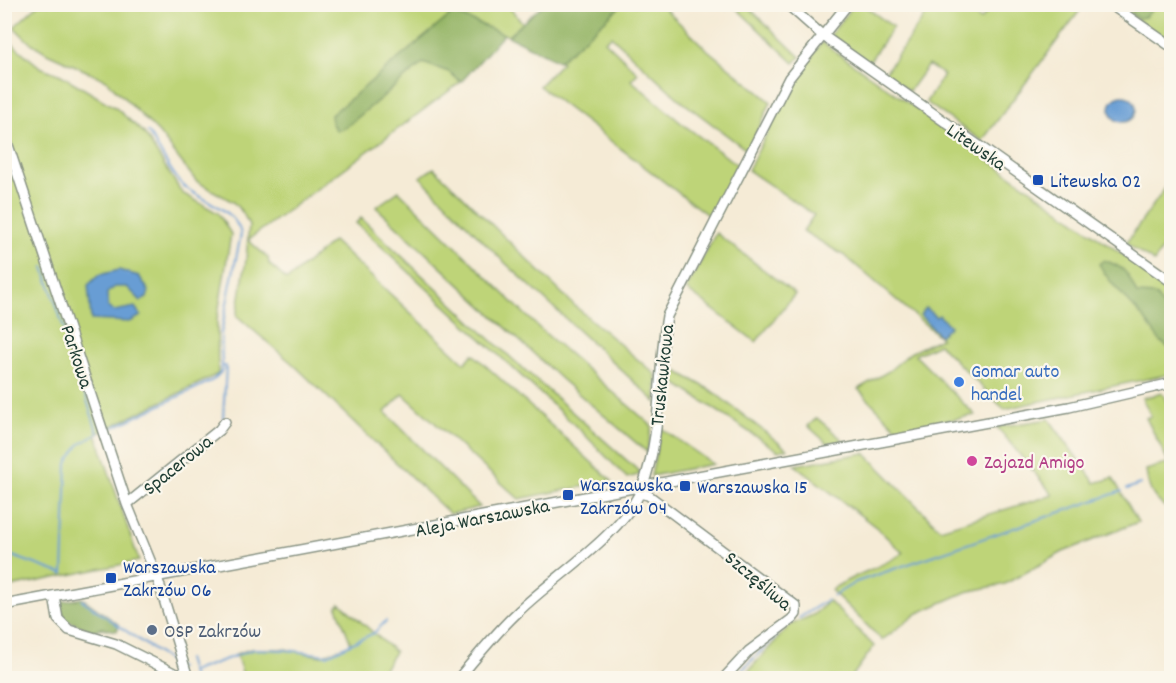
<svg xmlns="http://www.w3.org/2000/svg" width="1176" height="683" font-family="Dekko,sans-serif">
  <rect width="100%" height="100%" fill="#fbf7ec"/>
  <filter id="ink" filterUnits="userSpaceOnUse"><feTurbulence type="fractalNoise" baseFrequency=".0167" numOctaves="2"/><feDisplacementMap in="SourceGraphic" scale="12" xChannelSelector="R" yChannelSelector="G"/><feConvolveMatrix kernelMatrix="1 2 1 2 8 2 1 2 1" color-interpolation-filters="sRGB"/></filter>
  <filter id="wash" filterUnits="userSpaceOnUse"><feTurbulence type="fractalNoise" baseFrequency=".008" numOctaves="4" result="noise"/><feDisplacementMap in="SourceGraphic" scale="24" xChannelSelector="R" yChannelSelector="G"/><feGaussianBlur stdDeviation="1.35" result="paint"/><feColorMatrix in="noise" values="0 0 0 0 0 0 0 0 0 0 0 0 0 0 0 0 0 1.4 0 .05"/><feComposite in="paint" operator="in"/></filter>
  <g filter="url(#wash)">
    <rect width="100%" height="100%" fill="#f5ebd6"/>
    <path fill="#bed478" stroke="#6e8856" stroke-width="1.5" d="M39,4L507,5L523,23L508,36L453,13L331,115L346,127L423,63L449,72L461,82L248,240L268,258L269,264L287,280L333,241L465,363L473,354L612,481L519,499L403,394L385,412L480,507L450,514L294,365L237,316L246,260L249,225L243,213L233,202L196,181L159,133L106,80L47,53L28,41L14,27Z
      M933,4L959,5L981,20L992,5H1084L982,141L926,102L944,75L928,65L909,91L884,74Z
      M622,5H661L704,47L771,102L748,151L680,100L611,36L605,41L638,73L631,80L680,122L740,167L714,220L539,86L562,62L559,61Z
      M733,5H746L800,57L794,63Z
      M854,5H863L893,27L869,62L830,35Z
      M1122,5H1171V44L1120,8Z
      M4,37L40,67L61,75L116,108L144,133L182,193L218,213L231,234L217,320L218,374L96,434L139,561L5,588Z
      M822,42L1153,276L1171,295V374L1004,409L939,344L915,355L975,415L898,430L858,389L889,371L910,353L941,338L845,256L803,231L814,215L748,170L795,79Z
      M434,168L576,307L656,375V402L500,258L420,177Z
      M1171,180V236L1154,262L1126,243Z
      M399,191L538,327L652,426L647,452L561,379L376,207Z
      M361,218L490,339L642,474L627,478L583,433L356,223Z
      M716,233L795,294L756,342L686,289Z
      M666,365L712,391L787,449L778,451L666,377Z
      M1162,393L1171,410V511C1153,500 1148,490 1146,470L1169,463L1146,418L1151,416L1142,398Z
      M817,418L844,441L827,443L808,426Z
      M1049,419L1095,483L1113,478L1138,522L1063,552L1005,584L966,592L918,613L882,640L831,590C855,573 879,569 903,553L877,528L795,465L865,453L940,529L1053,495L997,427Z
      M661,428L713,464L651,476Z
      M829,601L874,646L851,678H742L790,625L813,615Z
      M340,603L395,652L378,678H244L236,654L251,649H285L321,656L351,644L337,607Z"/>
    <path fill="#96b668" stroke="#5a7a4e" stroke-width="1.5" d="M544,4H622V5L559,61L508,36Z
      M1133,5H1157L1145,17L1138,18L1132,14Z
      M453,13L504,34L461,82L449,72L423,63L346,127L337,131L332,124L331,115Z
      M1104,260C1128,269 1127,273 1137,294L1155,295L1171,317V348C1158,344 1154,330 1145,320C1129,300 1112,288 1099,264Z
      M82,598L119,625L117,631L102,628L92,631L63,619L60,602Z"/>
    <path fill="#679dd4" stroke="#436d84" stroke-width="1.5" d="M1110 109a13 13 0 1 1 26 0a13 13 0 1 1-26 0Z
      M119,270L139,276L149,291L147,298L141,301L127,287H115L107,293L108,307L114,311L135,307L141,316L130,322L91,320L88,285L99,275Z
      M926,308L936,317L939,315L950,326L940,336L920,315Z"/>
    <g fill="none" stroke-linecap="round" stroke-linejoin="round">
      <path stroke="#679dd4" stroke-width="2" d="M148,132C158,146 172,177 185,187C205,203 234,207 241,234L221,333L222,365
        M108,430L213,380L221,372L222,366H226L223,419
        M1127,489L1140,484
        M4,553L63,574L67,463L80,444L98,434L44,267
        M833,596L856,582L1122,491
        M82,600L179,668
        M799,618L827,600
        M187,659L193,678
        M191,672L254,649L285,650L327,655L374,633L386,621
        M734,678L776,636"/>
    </g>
  </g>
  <g filter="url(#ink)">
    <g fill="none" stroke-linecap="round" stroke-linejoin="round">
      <defs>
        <path id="minor" d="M787,4L822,35L1172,282
          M1110,4L1172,47
          M4,133L127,504L158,580L188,678
          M639,493L648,495L796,606V614L792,619L749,651L724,678
          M127,504L219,430L225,422
          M54,596L58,619L69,630L116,644L176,674L187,675
          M4,605L1069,407L1172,383
          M459,678C478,655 497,631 520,610C555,576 624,533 642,488C663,432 657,373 667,316L789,78L848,4"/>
      </defs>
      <use href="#minor" stroke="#8a9485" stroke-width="12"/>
      <use href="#minor" stroke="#fff" stroke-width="9"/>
    </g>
  </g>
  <g fill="#1a4fb4" stroke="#fbf7ec" stroke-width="2">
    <rect x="1032" y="174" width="12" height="12" rx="3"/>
    <rect x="679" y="480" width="12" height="12" rx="3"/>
    <rect x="562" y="489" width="12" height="12" rx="3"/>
    <rect x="105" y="572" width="12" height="12" rx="3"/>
  </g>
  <circle fill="#3f7fe0" stroke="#fbf7ec" stroke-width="2" cx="959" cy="382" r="6"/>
  <circle fill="#d1479c" stroke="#fbf7ec" stroke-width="2" cx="972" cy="461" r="6"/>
  <circle fill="#5c6f8a" stroke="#fbf7ec" stroke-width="2" cx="152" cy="630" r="6"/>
  <g text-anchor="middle" stroke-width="4.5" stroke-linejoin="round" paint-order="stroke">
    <g font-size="20" fill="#1f3d34" stroke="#fbf7ec">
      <text transform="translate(977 146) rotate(35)" y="7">Litewska</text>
      <text transform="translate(78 356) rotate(72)" y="7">Parkowa</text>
      <text transform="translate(661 375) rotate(-84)" y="7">Truskawkowa</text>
      <text transform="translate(177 464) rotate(-39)" y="7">Spacerowa</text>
      <text transform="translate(482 517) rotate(-11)" y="7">Aleja Warszawska</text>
      <text transform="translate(759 580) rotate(40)" y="7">Szczęśliwa</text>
    </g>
    <g font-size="20" fill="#164399" stroke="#fbf7ec" text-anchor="start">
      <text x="1050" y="187">Litewska 02</text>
      <text x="580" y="491">Warszawska<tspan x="580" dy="23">Zakrzów 04</tspan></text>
      <text x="697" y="493">Warszawska 15</text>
      <text x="123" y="573">Warszawska<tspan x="123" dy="23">Zakrzów 06</tspan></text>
    </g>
    <g font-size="20" fill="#366cbe" stroke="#fbf7ec" text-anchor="start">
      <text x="971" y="377">Gomar auto<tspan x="971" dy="23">handel</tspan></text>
    </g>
    <g font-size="20" fill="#b23c85" stroke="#fbf7ec" text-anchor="start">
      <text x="984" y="468">Zajazd Amigo</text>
    </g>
    <g font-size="20" fill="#4e5e75" stroke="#fbf7ec" text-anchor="start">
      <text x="164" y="637">OSP Zakrzów</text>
    </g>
  </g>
  <rect width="1176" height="683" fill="none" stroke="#fbf7ec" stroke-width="24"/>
</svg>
